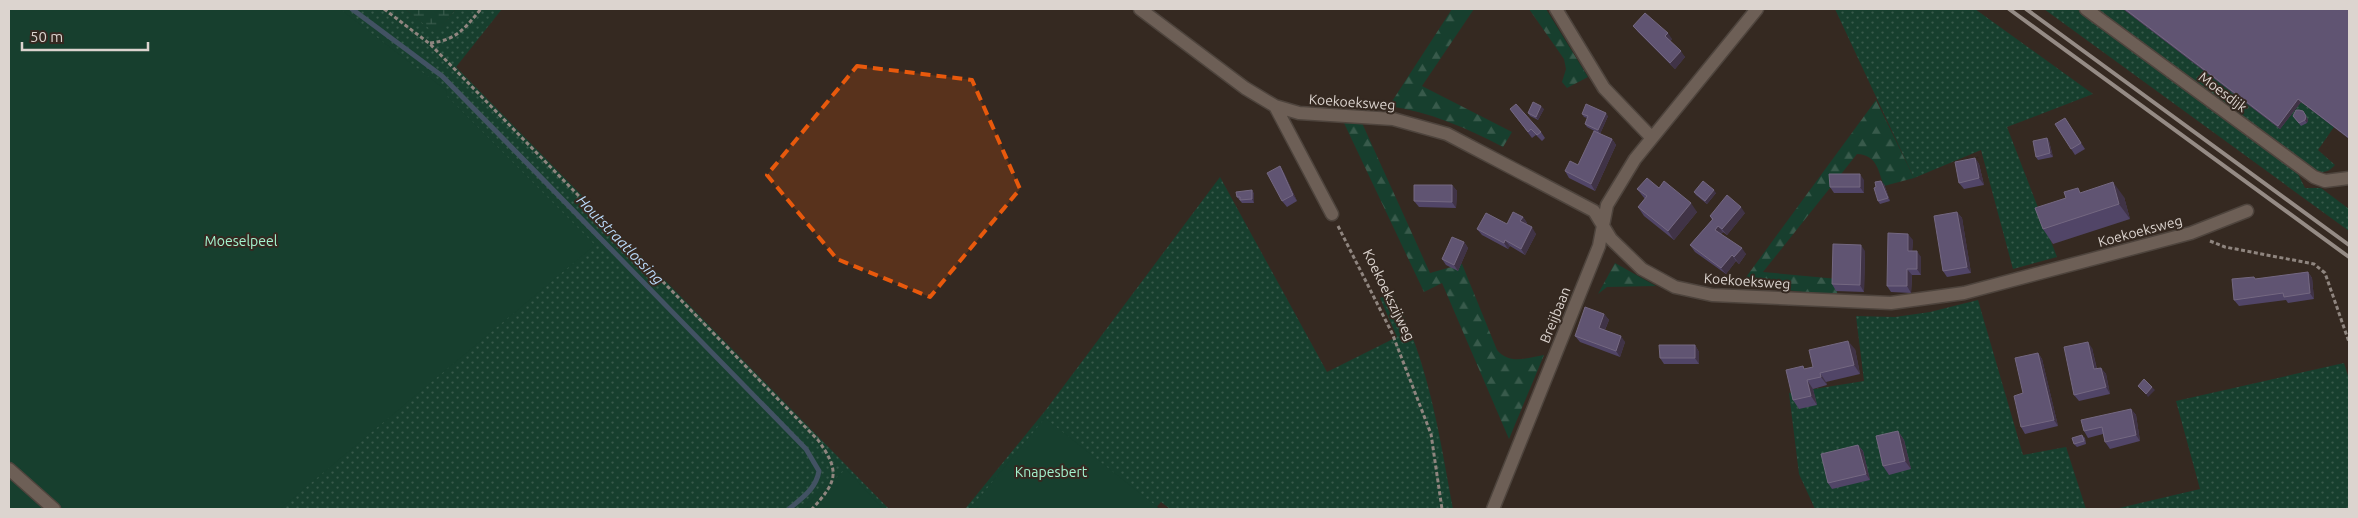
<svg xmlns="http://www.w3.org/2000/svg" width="2358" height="518" font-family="Ubuntu,sans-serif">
  <defs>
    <pattern id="grass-dots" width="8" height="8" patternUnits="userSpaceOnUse" patternTransform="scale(1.25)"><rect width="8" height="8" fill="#173f2e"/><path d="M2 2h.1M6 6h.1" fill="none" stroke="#385a4b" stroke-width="1.8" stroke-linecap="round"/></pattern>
    <pattern id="forest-firs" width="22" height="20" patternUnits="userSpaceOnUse" patternTransform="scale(1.25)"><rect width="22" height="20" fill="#173f2e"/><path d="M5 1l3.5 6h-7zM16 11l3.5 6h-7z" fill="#385a4b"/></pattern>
    <pattern id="wetland-marsh" width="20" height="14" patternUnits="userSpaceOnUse" patternTransform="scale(1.25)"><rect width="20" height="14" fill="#173f2e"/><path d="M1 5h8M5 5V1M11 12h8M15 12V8" fill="none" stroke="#385a4b"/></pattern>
  </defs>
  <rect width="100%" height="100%" fill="#352921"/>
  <path fill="url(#grass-dots)" d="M308,9H405L436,33L456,9H502L456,67L889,509H78Z
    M1835,9H1975L2093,94L2007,127L2057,257L2013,269L1981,150L1914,178Z
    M2044,9H2077L2296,170L2305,188H2321L2349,209V231Z
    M2094,9H2123L2280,129L2301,102L2334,127L2318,150L2335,165C2326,175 2321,172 2309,169Z
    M1220,177L1327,372L1397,337L1380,298L1392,292C1429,361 1439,434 1453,509H1170L1161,502L1155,509H965L1045,411Z
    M1978,300L2023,455L2066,447L2086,509H1815L1799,474L1789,393L1864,381L1856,316L1895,317L1930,312Z
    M2344,363L2349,379V509H2115L2200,489L2176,401Z"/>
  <path fill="url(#forest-firs)" d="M1452,9H1474L1422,86L1512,132L1503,147C1467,128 1430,112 1389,106Z
    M1529,9H1546L1588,77L1567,88L1562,82L1566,69L1564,59Z
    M1876,100L1914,178L1884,186C1878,170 1877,155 1857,154L1763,272L1838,279L1837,294L1803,292L1741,284Z
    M1344,123H1362L1430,273L1462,264L1497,350C1510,365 1526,358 1544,355L1509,439L1442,283L1424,292Z
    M1615,263L1656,286L1607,287L1598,294Z"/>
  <path fill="url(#wetland-marsh)" d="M405,9H456L436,34Z"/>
  <path fill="#173f2e" d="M9,9H340L447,91L446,95L595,245L280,509H9Z
    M1045,418L1160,509H970Z
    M846,469L883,509H801Z"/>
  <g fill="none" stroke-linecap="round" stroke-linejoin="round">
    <path stroke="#425263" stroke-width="5" d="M352,9L442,76L806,449L819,471C816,489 802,498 789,509"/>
    <defs>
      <path id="minor" d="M1140,9L1245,88L1275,106L1299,113L1393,119L1447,134L1594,211L1611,239L1642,269L1675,287L1712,295L1891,303L1964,293L2191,233L2247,211
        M1556,9L1604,88L1652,138
        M2086,9L2314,177L2325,181L2349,178
        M1275,106L1332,214
        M9,469L54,509
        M1493,509L1599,246L1607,205L1635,159L1757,9"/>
    </defs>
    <use href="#minor" stroke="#4e443d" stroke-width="15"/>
    <path stroke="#8f857f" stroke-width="3" stroke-dasharray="4 2.5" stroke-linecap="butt" d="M384,9L430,44L818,440C840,471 838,481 812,509
      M430,43C457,40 465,28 481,9
      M1338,226L1392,333L1431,434L1442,509
      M2210,241L2225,247L2314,264L2325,273L2349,342"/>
    <use href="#minor" stroke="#6d5f56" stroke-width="12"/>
    <path stroke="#958b85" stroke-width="4" d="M2009,9L2349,257
      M2026,9L2349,245"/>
  </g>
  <path fill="#514567" d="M2123,9H2349V139L2301,102L2280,129Z
    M1633,26L1672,39L1670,41L1685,57L1675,69L1638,32Z
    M1510,109L1541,132L1545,138L1542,141L1536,135L1532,138Z
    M1544,109L1538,120L1530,116L1528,113Z
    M2303,111L2308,120L2307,123L2301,126L2293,116Z
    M1582,114L1608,116L1600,134L1587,127L1585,124L1587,118L1584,117Z
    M2065,118L2085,149L2075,155L2055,124Z
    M2047,138L2049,141L2053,157L2038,160L2036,157Z
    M1612,139L1616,145L1595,191L1569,178L1565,171L1578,165Z
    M1975,158L1979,164L1984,185L1964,189L1959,183Z
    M1280,166L1284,173L1297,201L1287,207L1282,201Z
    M1864,180V193H1834L1830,187Z
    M1884,184L1890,201L1880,204L1878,201Z
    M1452,185L1457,191L1456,208L1419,207L1414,201Z
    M1659,188L1697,212L1674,240L1644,216L1638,207L1645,199L1637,189Z
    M1252,190L1254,194V203H1242L1237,197Z
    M1694,192L1716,193L1707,204L1696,195Z
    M2081,193L2124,197L2130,219L2053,244L2043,229Z
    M1957,212L1962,218L1971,273L1947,277L1943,271Z
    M1745,213L1727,235L1723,232L1721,234L1746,254L1739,264L1736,261L1726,274L1695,252L1690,245L1712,220L1710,216Z
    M1523,217L1527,223L1526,224L1536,234L1525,255L1510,246L1508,249L1482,235L1477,229L1507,224Z
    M1913,240L1912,251L1921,257V275H1912L1911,293L1891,292L1887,286Z
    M1464,242L1468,248L1458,271L1446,265L1442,259Z
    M1865,251L1864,292L1836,291L1832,284Z
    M2308,272L2312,278L2314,299L2288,303L2286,300L2239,306L2234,300L2256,279Z
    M1604,314L1609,320L1605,330L1625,342L1620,357L1580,342L1575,336Z
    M1695,345L1699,352V364H1664L1660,358Z
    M2092,348L2097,369L2101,368L2106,374L2110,394L2079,401L2074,395Z
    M1855,349L1860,374L1826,382L1827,385L1813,389L1817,405L1799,409L1793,400L1805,369L1813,367Z
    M2038,353L2042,359L2058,426L2025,434L2021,427L2023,393Z
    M2131,409L2136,415L2140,441L2110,449L2105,442L2103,434L2088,438L2084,431Z
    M1898,431L1904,440L1911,469L1889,475L1883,466Z
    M2082,435L2085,438L2086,444L2077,447L2074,444Z
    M1858,445L1863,451L1870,480L1832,489L1828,483Z"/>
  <path fill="#403346" d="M1668,33L1672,39L1669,42L1665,36Z
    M1681,51L1685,57L1675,69L1670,63Z
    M2298,99L2301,102L2280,129L2278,126Z
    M1541,106L1544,109L1538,120L1536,117Z
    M2303,111L2308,120L2307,123L2305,120Z
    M1606,113L1608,116L1600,134L1598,130Z
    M2047,138L2049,141L2053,157L2050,153Z
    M1612,139L1616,145L1595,191L1591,184Z
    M1975,158L1979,164L1984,185L1979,178Z
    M1280,166L1284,173L1297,201L1293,195Z
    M1860,174L1864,180V193L1860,187Z
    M1881,181L1884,184L1890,201L1888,198Z
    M2113,182L2124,197L2130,219L2119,204Z
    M1452,185L1457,191L1456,208L1452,202Z
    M1252,190L1254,194V203L1252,199Z
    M1714,190L1716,193L1707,204L1705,201Z
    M1691,203L1697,212L1674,240L1668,231Z
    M1741,207L1745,213L1727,235L1722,229Z
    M1957,212L1962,218L1971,273L1967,267Z
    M1523,217L1527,223L1525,227L1520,221Z
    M1718,226L1723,232L1719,236L1715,230Z
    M1532,227L1536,234L1525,255L1521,249Z
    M1908,234L1913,240L1912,257L1908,251Z
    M1505,240L1510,246L1508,249L1504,243Z
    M1464,242L1468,248L1458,271L1454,265Z
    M1861,245L1865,251L1864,292L1860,285Z
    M1742,248L1746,254L1739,264L1734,257Z
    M1917,251L1921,257V275L1917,269Z
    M1732,255L1736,261L1726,274L1721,268Z
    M1907,269L1912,275L1911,293L1907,286Z
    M2308,272L2312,278L2314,299L2310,293Z
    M1604,314L1609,320L1603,334L1599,328Z
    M1621,336L1625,342L1620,357L1616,351Z
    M1848,341L1855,349L1860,374L1854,365Z
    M2088,342L2092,348L2098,375L2094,369Z
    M1695,345L1699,352V364L1695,358Z
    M2038,353L2042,359L2058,426L2054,420Z
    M2101,368L2106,374L2110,394L2106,387Z
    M1820,373L1826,382L1827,385L1821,377Z
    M1807,380L1813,389L1817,405L1811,396Z
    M2152,387L2155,390L2148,397L2146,394Z
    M2131,409L2136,415L2140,441L2136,435Z
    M1898,431L1904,440L1911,469L1905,461Z
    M1858,445L1863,451L1870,480L1866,474Z"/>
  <path fill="#605472" stroke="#746881" d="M2125,9H2349V138L2298,99L2278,126Z
    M1645,13L1668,33L1665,36L1681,51L1670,63L1633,26Z
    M1533,102L1541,106L1536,117L1528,113Z
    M1516,104L1541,132L1537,135L1531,129L1528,132L1510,109Z
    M1586,104L1606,113L1598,130L1585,124L1588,116L1582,114Z
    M2296,110H2299L2303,111L2306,116L2305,120L2299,123L2293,116Z
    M2065,118L2081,143L2071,149L2055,124Z
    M1594,131L1612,139L1591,184L1565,171L1570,161L1578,165Z
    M2047,138L2050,153L2036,157L2033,141Z
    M1975,158L1979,178L1959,183L1955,162Z
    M1280,166L1293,195L1282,201L1267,173Z
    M1829,174H1860V187H1830Z
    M1647,178L1659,188L1664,181L1691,203L1668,231L1638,207L1647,196L1637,189Z
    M1703,181L1714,190L1705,201L1694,192Z
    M1881,181L1888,198L1878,201L1874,188L1876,187L1875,182Z
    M2113,182L2119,204L2043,229L2035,208L2066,198L2064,192L2078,188L2080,193Z
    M1414,185H1452V202L1414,201Z
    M1252,190V199L1240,200V197H1237L1236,192Z
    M1727,195L1741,207L1722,229L1718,226L1715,230L1742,248L1734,257L1732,255L1721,268L1690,245L1713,219L1710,216Z
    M1513,212L1523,217L1520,221L1532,227L1521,249L1505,240L1504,243L1477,229L1486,213L1507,224Z
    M1957,212L1967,267L1943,271L1934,216Z
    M1888,233L1908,234V251H1917V269H1907V286H1887Z
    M1452,237L1464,242L1454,265L1442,259Z
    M1833,244L1861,245L1860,285L1832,284Z
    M2308,272L2310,293L2284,297L2283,293L2234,300L2232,279L2254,277L2255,279Z
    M1585,307L1604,314L1599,328L1621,336L1616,351L1575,336Z
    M1848,341L1854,365L1820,373L1821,377L1807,380L1811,396L1793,400L1786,370L1803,366L1804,369L1813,367L1809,350Z
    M2088,342L2094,369L2101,368L2106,387L2074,395L2064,347Z
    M1659,345H1695V358H1660Z
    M2038,353L2054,420L2021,427L2014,396L2023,393L2015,358Z
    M2144,379L2152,387L2146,394L2138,386Z
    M2131,409L2136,435L2105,442L2102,427L2084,431L2081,420Z
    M1898,431L1905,461L1883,466L1876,436Z
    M2082,435L2084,441L2074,444L2072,438Z
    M1858,445L1866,474L1828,483L1821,454Z"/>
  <path fill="#e8590c" fill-opacity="0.2" stroke="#e8590c" stroke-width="4" stroke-dasharray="10 6" stroke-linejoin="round" d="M857,66L972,80L1020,189L930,297L837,259L767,175Z"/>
  <g text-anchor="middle" stroke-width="4" stroke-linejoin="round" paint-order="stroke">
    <g font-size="14" fill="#dcd4cf" stroke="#352921">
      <text transform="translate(2223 92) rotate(37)" y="5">Moesdijk</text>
      <text transform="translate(1352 102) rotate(4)" y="5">Koekoeksweg</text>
      <text transform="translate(2140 231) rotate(-15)" y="5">Koekoeksweg</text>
      <text transform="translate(1747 281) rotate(4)" y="5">Koekoeksweg</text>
      <text transform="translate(1389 295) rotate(64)" y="5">Koekoekszijweg</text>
      <text transform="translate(1555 315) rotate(-68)" y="5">Breijbaan</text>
    </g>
    <g font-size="14" fill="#a4f3ce" stroke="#352921">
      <text x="241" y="246">Moeselpeel</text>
      <text x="1051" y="477">Knapesbert</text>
    </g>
    <g font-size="15" font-style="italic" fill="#badafa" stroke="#352921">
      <text transform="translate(620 240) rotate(46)" y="5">Houtstraatlossing</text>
    </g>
  </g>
  <rect width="2358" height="518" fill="none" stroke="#dcd4cf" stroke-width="20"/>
  <path d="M22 42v8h126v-8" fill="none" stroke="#dcd4cf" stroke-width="2.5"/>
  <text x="30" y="42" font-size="15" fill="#dcd4cf" stroke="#352921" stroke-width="4" paint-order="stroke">50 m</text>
</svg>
